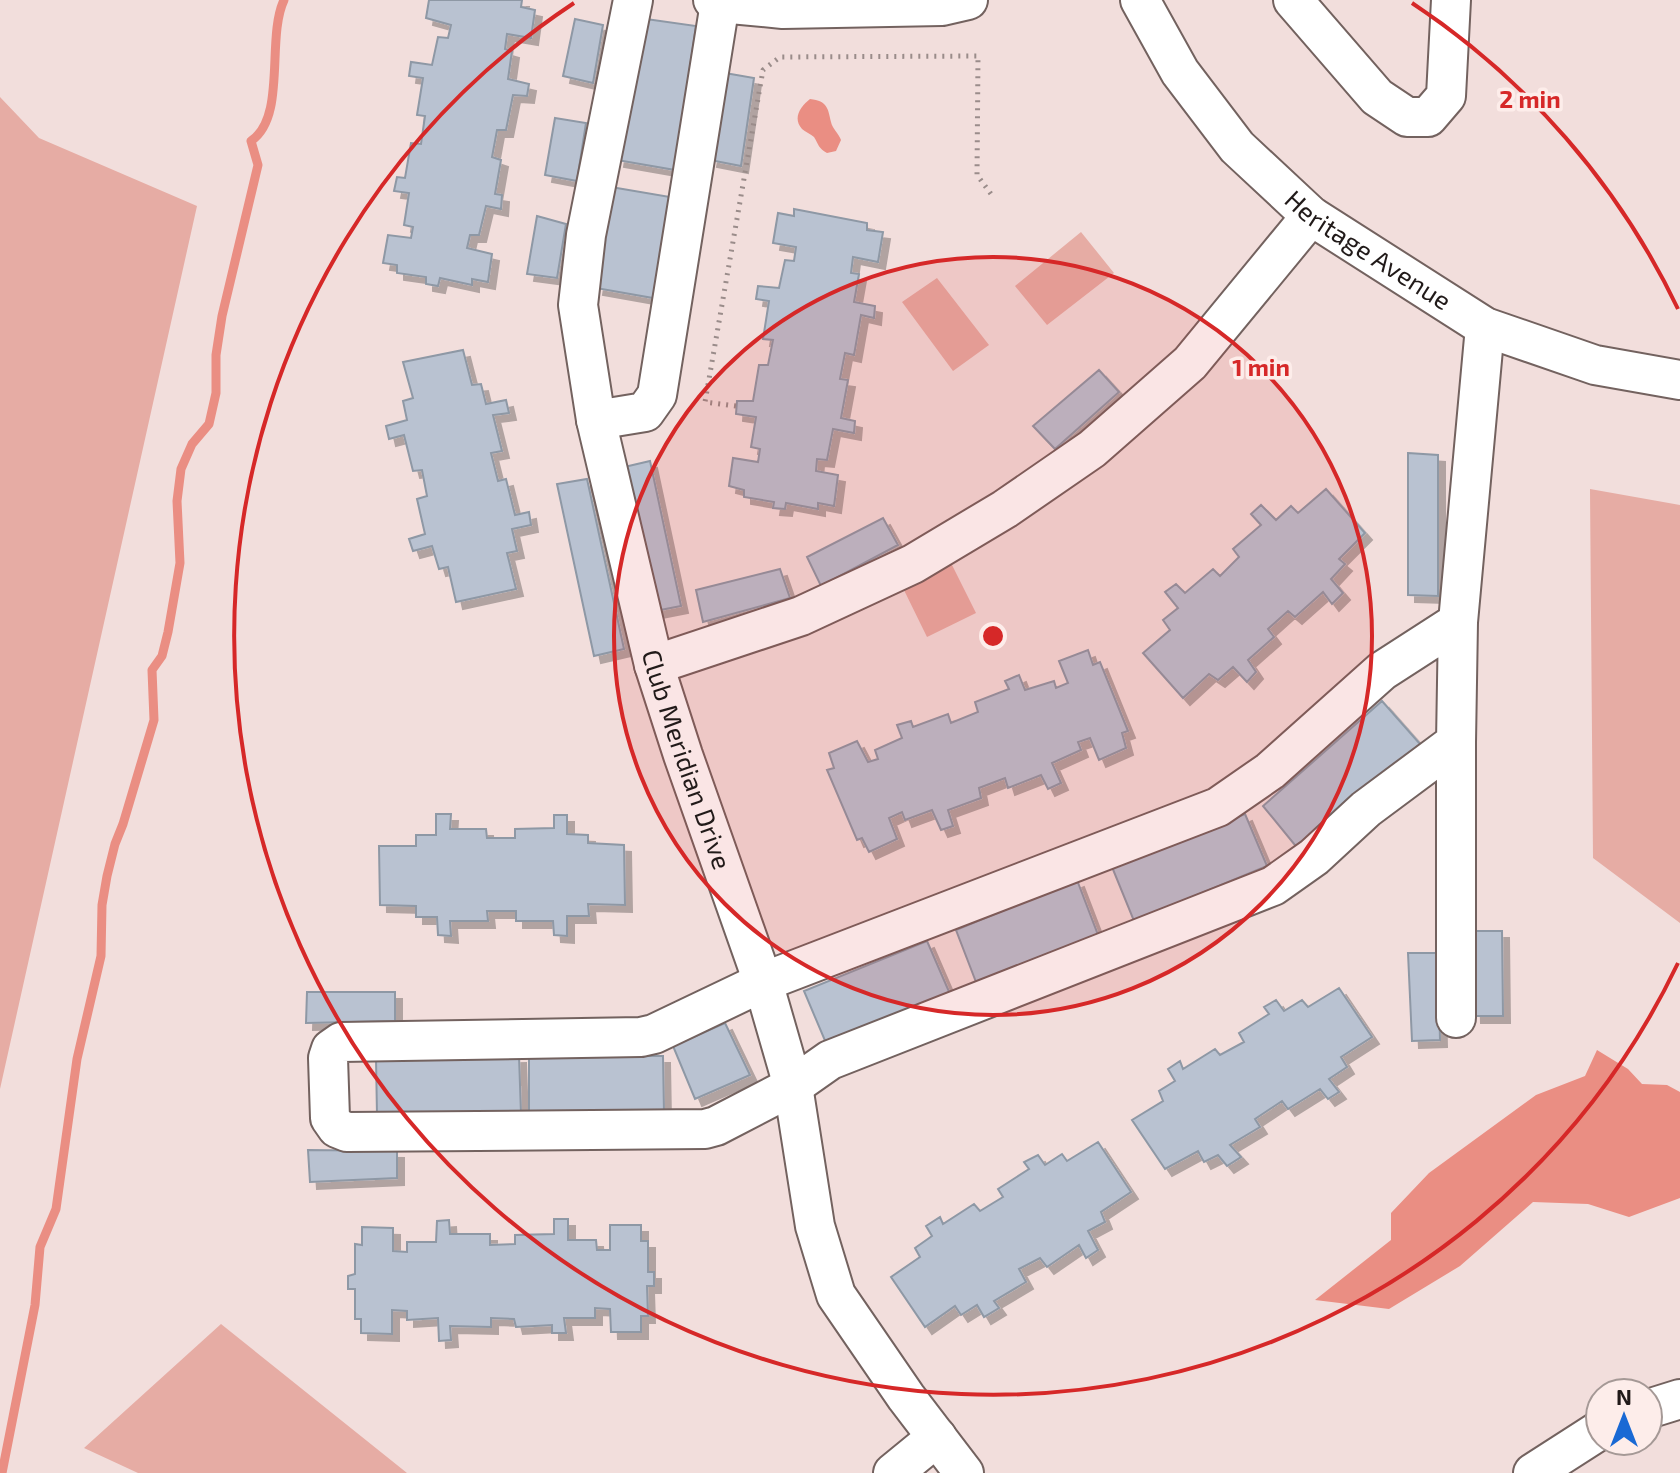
<svg xmlns="http://www.w3.org/2000/svg" width="1680" height="1473" font-family="'Exo 2',sans-serif">
  <defs>
    <filter id="shadow"><feDropShadow dx="7" dy="7" stdDeviation="0" flood-color="#0004"/></filter>
  </defs>
  <rect width="100%" height="100%" fill="#f2dedc"/>
  <path fill="#e6aca4" d="M0,97L39,138L197,206L0,1089Z
    M1081,232L1114,273L1047,325L1015,286Z
    M937,278L989,345L953,371L902,302Z
    M1590,489L1680,505V923L1593,858Z
    M950,561L976,613L927,637L902,586Z
    M221,1324L407,1473H138L84,1448Z"/>
  <path fill="#ea8e83" d="M810,99C828,101 828,109 831,122C832,128 839,134 841,140L836,151L827,153C818,148 819,145 814,137C811,134 805,132 802,129C792,118 801,106 810,99Z
    M1597,1050L1628,1069L1642,1084L1667,1085L1680,1092V1198L1629,1217L1588,1204L1533,1202L1460,1266L1389,1309L1315,1300L1391,1240V1213L1429,1173L1536,1095L1585,1076Z"/>
  <g fill="none" stroke-linecap="round" stroke-linejoin="round">
    <path stroke="#ea8e83" stroke-width="9" d="M2,1473L35,1305L40,1247L56,1209L77,1059L101,956L102,905L107,876L115,844L123,824L154,720L152,670L162,656L168,632L180,563L177,501L181,469L192,444L209,424L216,393V355L222,316L258,165L251,141C287,117 266,38 284,0"/>
  </g>
  <path fill="#b9c2d1" stroke="#8e98a5" stroke-width="2" filter="url(#shadow)" d="M429,0H522L521,7L535,10L531,38L507,34L505,49L512,51L508,79L529,84L527,96L513,95L506,130H497L492,157L501,160L495,194L502,195L501,209L486,206L479,235H470L467,248L492,254L488,282L472,279V285L440,278L438,286L426,284V277L397,273V265L383,263L388,235L411,238L413,227L404,225L409,193L394,191L397,177L405,178L411,143L421,144L425,116L417,115L423,78L409,76L411,62L432,65L438,37L448,38L451,25L426,18Z
    M639,18L696,26L675,170L617,160Z
    M575,19L603,25L593,83L563,76Z
    M725,73L754,78L741,166L710,160Z
    M555,118L586,123L577,181L545,175Z
    M611,187L670,197L653,298L596,288Z
    M794,209L867,223V230L883,232L878,262L853,257L851,273L859,274L854,302L875,306L874,318L861,315L854,355L845,353L840,379L848,380L841,418L855,421L854,433L833,429L827,460L817,459L816,471L838,475L834,506L818,503V509L786,503L785,509L773,508L774,502L744,497V490L729,486L733,458L758,462L760,449L751,447L756,417L736,414L737,401H753L759,365H768L773,340L763,339L769,301L756,299L758,286L779,288L785,260L794,261L796,247L773,243L778,213L794,216Z
    M537,216L566,224L557,278L527,274Z
    M463,350L472,385L481,384L486,404L506,400L509,413L493,415L502,451L491,453L498,481L506,479L515,515L529,512L531,525L512,529L517,551L507,553L516,589L456,602L448,567L439,569L432,546L413,551L409,539L425,534L417,499L427,496L422,470L413,471L404,435L389,439L386,426L407,420L403,401L413,398L403,362Z
    M1099,370L1119,392L1055,449L1033,426Z
    M1408,453L1438,455V596L1408,595Z
    M650,461L681,606L650,612L620,468Z
    M587,479L624,649L594,656L557,484Z
    M1326,489L1365,533L1339,559L1345,564L1331,579L1343,593L1332,604L1323,592L1295,617L1288,611L1268,629L1274,637L1248,660L1256,672L1247,682L1233,667L1218,680L1209,674L1183,698L1143,653L1170,630L1163,620L1178,608L1165,592L1176,584L1185,593L1213,569L1220,576L1239,557L1233,549L1261,525L1251,514L1261,505L1276,520L1291,506L1298,513Z
    M883,518L898,545L821,586L807,557Z
    M780,569L790,598L703,622L696,590Z
    M1088,650L1093,665L1100,662L1128,731L1122,733L1126,748L1099,760L1090,738L1078,742L1081,750L1052,763L1061,783L1048,789L1041,775L1008,788L1005,778L979,788L981,798L948,810L953,826L941,830L932,810L905,820L902,812L889,818L897,839L869,852L862,838L857,840L827,770L834,768L829,753L857,741L868,762L878,759L875,750L902,738L897,725L911,721L913,727L948,714L951,723L978,712L975,702L1009,689L1005,681L1019,675L1025,690L1054,681L1056,688L1068,683L1059,661Z
    M1382,701L1420,744L1299,850L1263,806Z
    M436,814H451L450,829H486L487,838H515V829L554,828V815H567V834L588,835V843L624,845L625,905L588,904L589,916H567V936L554,935L553,921H516V911H487L488,921H450L451,936L438,935L437,917H416V906L380,905L379,846H416V835H436Z
    M1245,814L1267,866L1134,921L1112,867Z
    M1077,880L1098,935L976,982L956,930Z
    M1471,931H1502L1503,1016H1474Z
    M927,941L950,994L826,1043L804,991Z
    M1408,953H1438L1440,1040L1412,1041Z
    M1339,988L1372,1037L1341,1057L1347,1067L1329,1079L1339,1092L1328,1099L1320,1089L1288,1109L1282,1101L1255,1119L1260,1127L1230,1145L1241,1157L1227,1166L1218,1155L1204,1162L1198,1151L1165,1169L1132,1120L1163,1101L1159,1091L1175,1081L1168,1069L1180,1061L1183,1069L1215,1049L1220,1055L1244,1042L1239,1033L1269,1014L1264,1007L1276,1000L1284,1011L1302,1000L1308,1007Z
    M307,992H395V1021L306,1023Z
    M725,1023L750,1075L695,1099L673,1046Z
    M519,1056L521,1114L377,1115L376,1059Z
    M529,1056H663L664,1113L529,1114Z
    M1098,1142L1131,1192L1101,1212L1105,1222L1088,1231L1098,1250L1086,1258L1079,1245L1047,1267L1040,1258L1019,1269L1026,1282L994,1301L999,1308L984,1317L977,1305L961,1315L955,1306L925,1327L891,1277L920,1257L915,1248L932,1236L926,1226L940,1217L943,1224L974,1204L980,1211L1003,1197L998,1189L1029,1169L1024,1162L1038,1155L1045,1165L1062,1154L1067,1161Z
    M308,1150L397,1151V1178L310,1182Z
    M554,1219H568V1240H596L597,1250H610V1225H641V1241H648V1272H654V1286H647L648,1316H641V1332H611L610,1309L595,1308V1318H564L566,1333H552V1325L516,1327L514,1319L491,1318V1327L450,1326L451,1340L439,1341L438,1318L407,1320V1311L392,1310V1334L361,1333V1319H355V1289H348V1276L355,1274V1244L362,1245V1227L393,1228V1251L407,1252V1242H436L437,1221L449,1220L450,1234H490V1245L515,1244V1235L554,1234Z"/>
  <g fill="none" stroke-linecap="round" stroke-linejoin="round">
    <defs>
      <g id="minor">
        <path id="s1" d="M633,0L586,235L578,305L596,420L654,665L683,755L763,982L793,1086L815,1226L836,1295L906,1397L964,1473"/>
        <path d="M713,0L720,3L783,9L942,6L968,0"/>
        <path id="s2" d="M1140,0L1180,72L1237,147L1311,216L1485,327L1595,365L1680,380"/>
        <path d="M1293,0L1377,97L1407,117H1428L1446,96L1451,0"/>
        <path d="M596,420L645,412L657,395L720,3"/>
        <path d="M1458,622L1456,742L1366,809L1314,857L1273,886L830,1060L793,1086L716,1126L705,1129L347,1132L337,1128L330,1118L328,1058L331,1049L341,1042L641,1037L654,1034L763,982L1218,807L1270,771L1382,671L1458,622L1485,327"/>
        <path d="M654,665L801,616L913,564L1005,509L1092,449L1190,363L1311,216"/>
        <path d="M1456,1018V742"/>
        <path d="M1648,1409L1680,1399"/>
        <path d="M893,1473L937,1437"/>
        <path d="M1533,1473L1600,1430"/>
      </g>
    </defs>
    <use href="#minor" stroke="#73625f" stroke-width="42"/>
    <path stroke="#9a8c8a" stroke-width="5" stroke-dasharray="2 6" stroke-linecap="butt" d="M736,406L705,402L763,70L780,57L978,56L977,175L994,198"/>
    <use href="#minor" stroke="#fff" stroke-width="38"/>
  </g>
  <circle cx="993" cy="636" r="379" fill="#d62828" fill-opacity=".12"/>
  <g fill="none" stroke="#d62828" stroke-width="4">
    <circle cx="993" cy="636" r="379"/>
    <path d="M1678 963A759 759 0 1 1 574 3M1412 3A759 759 0 0 1 1678 309"/>
  </g>
  <g text-anchor="middle" stroke-width="7" stroke-linejoin="round" paint-order="stroke">
    <g font-size="26" fill="#211a19" stroke="#fdedea">
      <text dy="9" stroke="none"><textPath href="#s2" startOffset="344">Heritage Avenue</textPath></text>
      <text dy="9" stroke="none"><textPath href="#s1" startOffset="778">Club Meridian Drive</textPath></text>
    </g>
  </g>
  <circle cx="993" cy="636" r="12" fill="#d62828" stroke="#fdedea" stroke-width="4"/>
  <g font-size="24" text-anchor="middle" font-weight="bold" fill="#d62828" stroke="#fdedea" stroke-width="7" stroke-linejoin="round" paint-order="stroke">
    <text x="1530" y="108">2 min</text>
    <text x="1261" y="376">1 min</text>
  </g>
  <g transform="translate(1624 1417)"><circle r="38" fill="#fdedea" stroke="#a59996" stroke-width="2"/>
  <path d="M0-6L14 30L0 20L-14 30Z" fill="#1969d4"/>
  <text y="-12" font-size="22" font-weight="bold" text-anchor="middle" fill="#211a19">N</text>
  </g>
</svg>
